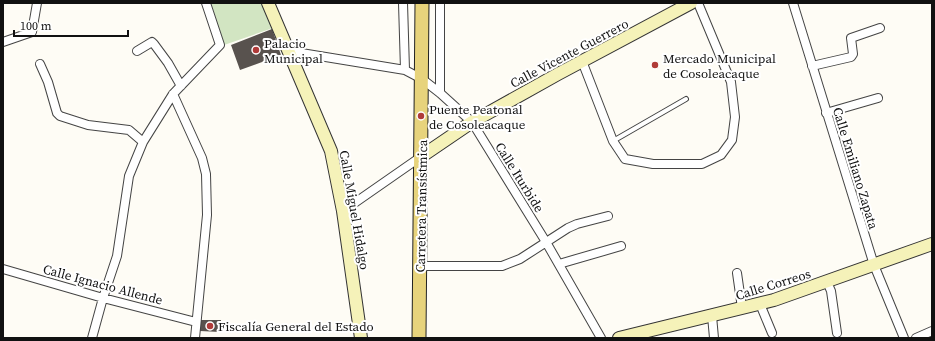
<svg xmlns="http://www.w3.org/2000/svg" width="935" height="341" font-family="'Source Serif 4',serif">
  <rect width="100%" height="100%" fill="#fefcf5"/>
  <path fill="#d2e5c2" d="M211,3H263L273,28L224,45Z"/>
  <path fill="#58524e" d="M272,29L281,55L240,70L231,45Z
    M200,320H221L220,332L200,331Z"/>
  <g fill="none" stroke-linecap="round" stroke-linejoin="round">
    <defs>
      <path id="lane" d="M613,141L686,99"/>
      <path id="street" d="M403,3L405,70
        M440,3V93
        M793,3L874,265L904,338
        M3,42L32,32L37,3
        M137,51L152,42L154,44L168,63L181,86
        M289,51L405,70L422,79L440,93L472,122L546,242L601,338
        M582,61L613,141L625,159L653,164H702L721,155L732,140L735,117L731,82L698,3
        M40,64L48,82L57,113L60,116L88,125L129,130L143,142
        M812,66L851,57L853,54L851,38L880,28
        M173,94L202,158L206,174L207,215L195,338
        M826,113L878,98
        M343,211L422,156
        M559,264L621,246
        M420,266H502L520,259L568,228L577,224L608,216
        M3,269L103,298L196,322
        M737,273L742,308
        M827,282L831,291L837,333
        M760,304L772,333
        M712,316L714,338
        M92,338L103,298L117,256L129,176L143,142L173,94L220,45L206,3
        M916,338L932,331"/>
      <path id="secondary" d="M268,3L331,151L343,211L361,338
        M422,156L472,122L558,74L691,3
        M619,338L774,300L932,244"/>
      <path id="primary" d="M419,338L422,3"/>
    </defs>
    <use href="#lane" stroke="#444" stroke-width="6"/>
    <use href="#street" stroke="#444" stroke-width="10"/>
    <use href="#secondary" stroke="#333" stroke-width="14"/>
    <use href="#primary" stroke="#222" stroke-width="15"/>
    <use href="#lane" stroke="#fff" stroke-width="4"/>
    <use href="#street" stroke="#fff" stroke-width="8"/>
    <use href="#secondary" stroke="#f5f2b9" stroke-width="12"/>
    <use href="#primary" stroke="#e7d37c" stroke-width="13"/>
  </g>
  <g fill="#b03b39" stroke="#fff" stroke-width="1.5">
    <circle cx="256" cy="50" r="4"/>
    <circle cx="655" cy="65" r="4"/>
    <circle cx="421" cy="116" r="4"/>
    <circle cx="210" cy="326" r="4"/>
  </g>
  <g text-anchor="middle" stroke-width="4" stroke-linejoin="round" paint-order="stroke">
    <g font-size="13" fill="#111" stroke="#fff" text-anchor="start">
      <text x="264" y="48">Palacio<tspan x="264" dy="15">Municipal</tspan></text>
      <text x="663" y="63">Mercado Municipal<tspan x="663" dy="15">de Cosoleacaque</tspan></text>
      <text x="429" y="114">Puente Peatonal<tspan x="429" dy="15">de Cosoleacaque</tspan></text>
      <text x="218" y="331">Fiscalía General del Estado</text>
    </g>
    <g font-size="13" fill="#111" stroke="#fff">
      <text transform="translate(569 53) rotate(-28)" y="5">Calle Vicente Guerrero</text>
      <text transform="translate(856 168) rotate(73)" y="5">Calle Emiliano Zapata</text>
      <text transform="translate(520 177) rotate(58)" y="5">Calle Iturbide</text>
      <text transform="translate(421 206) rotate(-89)" y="5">Carretera Transístmica</text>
      <text transform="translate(355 210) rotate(80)" y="5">Calle Miguel Hidalgo</text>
      <text transform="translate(103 284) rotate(15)" y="5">Calle Ignacio Allende</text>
      <text transform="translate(773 284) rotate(-17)" y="5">Calle Correos</text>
    </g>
  </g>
  <rect width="935" height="341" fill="none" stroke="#111111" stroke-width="8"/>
  <path d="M14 30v6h114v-6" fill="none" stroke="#111111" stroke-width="2"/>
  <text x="20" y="30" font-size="12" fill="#111111" stroke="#ffffff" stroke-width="3" paint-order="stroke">100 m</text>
</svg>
